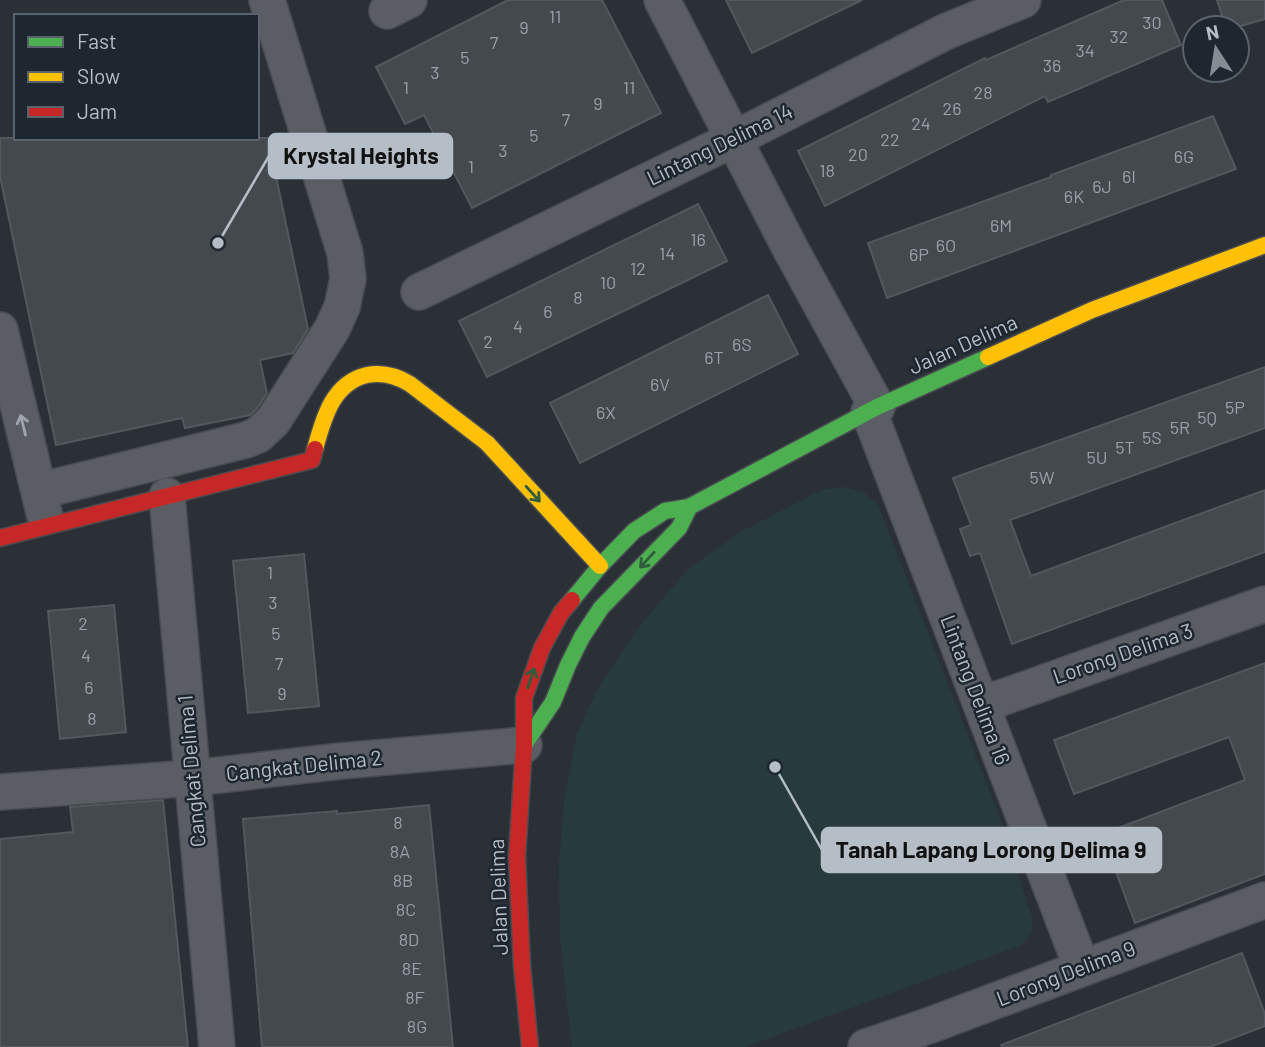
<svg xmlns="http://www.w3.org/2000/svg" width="1265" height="1047" font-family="Barlow,sans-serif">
  <rect width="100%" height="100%" fill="#2a3036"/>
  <path fill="#283b3c" d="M844,487L863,492L878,505L997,810L1032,918C1033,932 1031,938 1019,946L745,1047H572L560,937L559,865L564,800L577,734L599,686L638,628L689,568L744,530L824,489Z"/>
  <path fill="#44494e" stroke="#52585d" stroke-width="2" d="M508,0H602L661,113L472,208L424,115L405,124L376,67Z
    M726,0H862L752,53Z
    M1124,0H1162L1181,45L1048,102L1045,96L825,206L798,151L985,58L986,60Z
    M1217,0H1265V19L1234,28H1226Z
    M1213,116L1236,169L887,298L868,243L1051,177V175Z
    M0,138H268L308,329L293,353L260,360L267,393L257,408L250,415L185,428L182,418L56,445L0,176Z
    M698,204L727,261L487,377L459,321Z
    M768,295L798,354L580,463L550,403Z
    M1265,367V428L1010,520L1031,576L1265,490V552L1012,644L980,553L970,556L960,529L971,525L953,478Z
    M304,554L319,706L248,713L233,561Z
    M114,605L126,732L60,739L48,611Z
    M1265,663V874L1135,923L1102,834L1245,780L1229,737L1074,794L1054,740Z
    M163,800L188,1047H0V839L73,832L70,807Z
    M429,805L453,1047H262L243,819L337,811V814Z
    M1242,953L1265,1014V1026L1210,1047H1002L1001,1045Z"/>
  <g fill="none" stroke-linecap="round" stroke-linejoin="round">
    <defs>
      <path id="street" d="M662,0L790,248L877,407
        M387,11L409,0
        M419,292L734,139L947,31L1023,0
        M0,330L44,513
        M869,412L1082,968
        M39,491L246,440L258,435L273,421L332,329L342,307L348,279L345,253L267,0
        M167,496L217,1047
        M981,705L1265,604
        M0,792L193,778L341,761L524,745
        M866,1047L928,1026L1265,900"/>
      <path id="fast" d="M572,600L600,566L634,531L665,511L689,507L877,407L988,357
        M524,745L553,702L568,665L582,637L601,608L679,528L689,508"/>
      <path id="slow" d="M988,357L1092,310L1265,245
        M315,449C323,420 332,383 367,375C383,372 397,376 410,384L487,443L600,566"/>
      <path id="jam" d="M0,538L312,460L315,449
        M530,1047L522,966L517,857L524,745V698L542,648L561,613L572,600"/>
    </defs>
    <use href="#street" stroke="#484c51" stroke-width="38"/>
    <use href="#fast" stroke="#484c51" stroke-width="19"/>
    <use href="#slow" stroke="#484c51" stroke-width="19"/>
    <use href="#jam" stroke="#484c51" stroke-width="19"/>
    <use href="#street" stroke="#5a5e64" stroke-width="35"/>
    <use href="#fast" stroke="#4caf50" stroke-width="16"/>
    <use href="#slow" stroke="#ffc107" stroke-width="16"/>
    <use href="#jam" stroke="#c62828" stroke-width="16"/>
  </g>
  <defs><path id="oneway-shaft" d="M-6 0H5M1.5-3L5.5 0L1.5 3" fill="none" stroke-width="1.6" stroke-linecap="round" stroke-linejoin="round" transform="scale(1.75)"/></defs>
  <use stroke="#9ea5ae" href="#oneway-shaft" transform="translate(23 425) rotate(-104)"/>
  <g stroke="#305d3d">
    <use href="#oneway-shaft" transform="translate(533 494) rotate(48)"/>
    <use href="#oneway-shaft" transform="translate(647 560) rotate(133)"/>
    <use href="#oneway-shaft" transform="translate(531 678) rotate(-71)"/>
  </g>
  <g text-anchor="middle" stroke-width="5" stroke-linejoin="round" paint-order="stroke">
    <g font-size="18" fill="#99a0a9">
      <text x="555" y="23">11</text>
      <text x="1152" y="29">30</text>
      <text x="524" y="34">9</text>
      <text x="1119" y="43">32</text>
      <text x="494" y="49">7</text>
      <text x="1085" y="57">34</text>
      <text x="465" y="64">5</text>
      <text x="1052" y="72">36</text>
      <text x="435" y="79">3</text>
      <text x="406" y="94">1</text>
      <text x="629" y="94">11</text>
      <text x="983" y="99">28</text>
      <text x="598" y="110">9</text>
      <text x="952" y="115">26</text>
      <text x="566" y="126">7</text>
      <text x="921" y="130">24</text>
      <text x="534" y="142">5</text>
      <text x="890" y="146">22</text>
      <text x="503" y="157">3</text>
      <text x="858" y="161">20</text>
      <text x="1184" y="163">6G</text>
      <text x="471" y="173">1</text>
      <text x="827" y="177">18</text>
      <text x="1129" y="183">6I</text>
      <text x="1102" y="193">6J</text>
      <text x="1074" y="203">6K</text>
      <text x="1001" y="232">6M</text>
      <text x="698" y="246">16</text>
      <text x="946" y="252">6O</text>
      <text x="667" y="260">14</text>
      <text x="919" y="261">6P</text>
      <text x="638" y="275">12</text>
      <text x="608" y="289">10</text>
      <text x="578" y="304">8</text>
      <text x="548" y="318">6</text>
      <text x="518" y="333">4</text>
      <text x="488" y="348">2</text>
      <text x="742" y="351">6S</text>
      <text x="714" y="364">6T</text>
      <text x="660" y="391">6V</text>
      <text x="1235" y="414">5P</text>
      <text x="606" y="419">6X</text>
      <text x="1207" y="424">5Q</text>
      <text x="1180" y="434">5R</text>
      <text x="1152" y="444">5S</text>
      <text x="1125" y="454">5T</text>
      <text x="1097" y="464">5U</text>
      <text x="1042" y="484">5W</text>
      <text x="270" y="579">1</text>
      <text x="273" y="609">3</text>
      <text x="83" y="630">2</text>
      <text x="276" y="640">5</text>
      <text x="86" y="662">4</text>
      <text x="279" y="670">7</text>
      <text x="89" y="694">6</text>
      <text x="282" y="700">9</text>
      <text x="92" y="725">8</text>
      <text x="398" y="829">8</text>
      <text x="400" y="858">8A</text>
      <text x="403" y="887">8B</text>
      <text x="406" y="916">8C</text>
      <text x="409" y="946">8D</text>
      <text x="412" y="975">8E</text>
      <text x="415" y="1004">8F</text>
      <text x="417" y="1033">8G</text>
    </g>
    <g font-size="21" fill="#b5bdc7" stroke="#1e2730">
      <text transform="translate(720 145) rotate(-26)" y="7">Lintang Delima 14</text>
      <text transform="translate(963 345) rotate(-24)" y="7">Jalan Delima</text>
      <text transform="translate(1123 654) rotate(-19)" y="7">Lorong Delima 3</text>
      <text transform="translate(975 690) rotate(69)" y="7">Lintang Delima 16</text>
      <text transform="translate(304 766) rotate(-6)" y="7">Cangkat Delima 2</text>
      <text transform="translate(192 771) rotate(-95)" y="7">Cangkat Delima 1</text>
      <text transform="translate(499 897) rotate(-92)" y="7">Jalan Delima</text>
      <text transform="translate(1066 974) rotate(-21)" y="7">Lorong Delima 9</text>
    </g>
  </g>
  <path fill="none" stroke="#b5bdc7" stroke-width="2.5" d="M218 243L269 156M775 767L822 850"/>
  <g fill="#b5bdc7" stroke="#1e2730" stroke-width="2.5">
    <circle cx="218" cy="243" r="7"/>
    <circle cx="775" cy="767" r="7"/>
  </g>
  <g fill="#b5bdc7" stroke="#b5bdc7" stroke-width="2.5">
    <rect x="269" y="134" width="183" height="44" rx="7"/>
    <rect x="822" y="828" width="339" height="44" rx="7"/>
  </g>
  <g font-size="23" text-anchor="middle" font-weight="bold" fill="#111">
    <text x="361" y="164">Krystal Heights</text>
    <text x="991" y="858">Tanah Lapang Lorong Delima 9</text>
  </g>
  <rect x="14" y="14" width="245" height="126" fill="#1e2730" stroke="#5a636c" stroke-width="2"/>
  <rect x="28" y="37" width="35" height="10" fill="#4caf50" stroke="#5a636c" stroke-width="2"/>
  <text x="77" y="49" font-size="21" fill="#b5bdc7">Fast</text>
  <rect x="28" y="72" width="35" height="10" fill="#ffc107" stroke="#5a636c" stroke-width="2"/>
  <text x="77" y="84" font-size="21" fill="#b5bdc7">Slow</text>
  <rect x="28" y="107" width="35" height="10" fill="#c62828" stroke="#5a636c" stroke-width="2"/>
  <text x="77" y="119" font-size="21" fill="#b5bdc7">Jam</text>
  <g transform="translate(1216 49) rotate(348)"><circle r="33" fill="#1e2730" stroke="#5a636c" stroke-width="2"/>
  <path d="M0-5L12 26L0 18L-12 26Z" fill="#848c94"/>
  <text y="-10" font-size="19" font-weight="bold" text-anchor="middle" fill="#b5bdc7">N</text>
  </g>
</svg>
